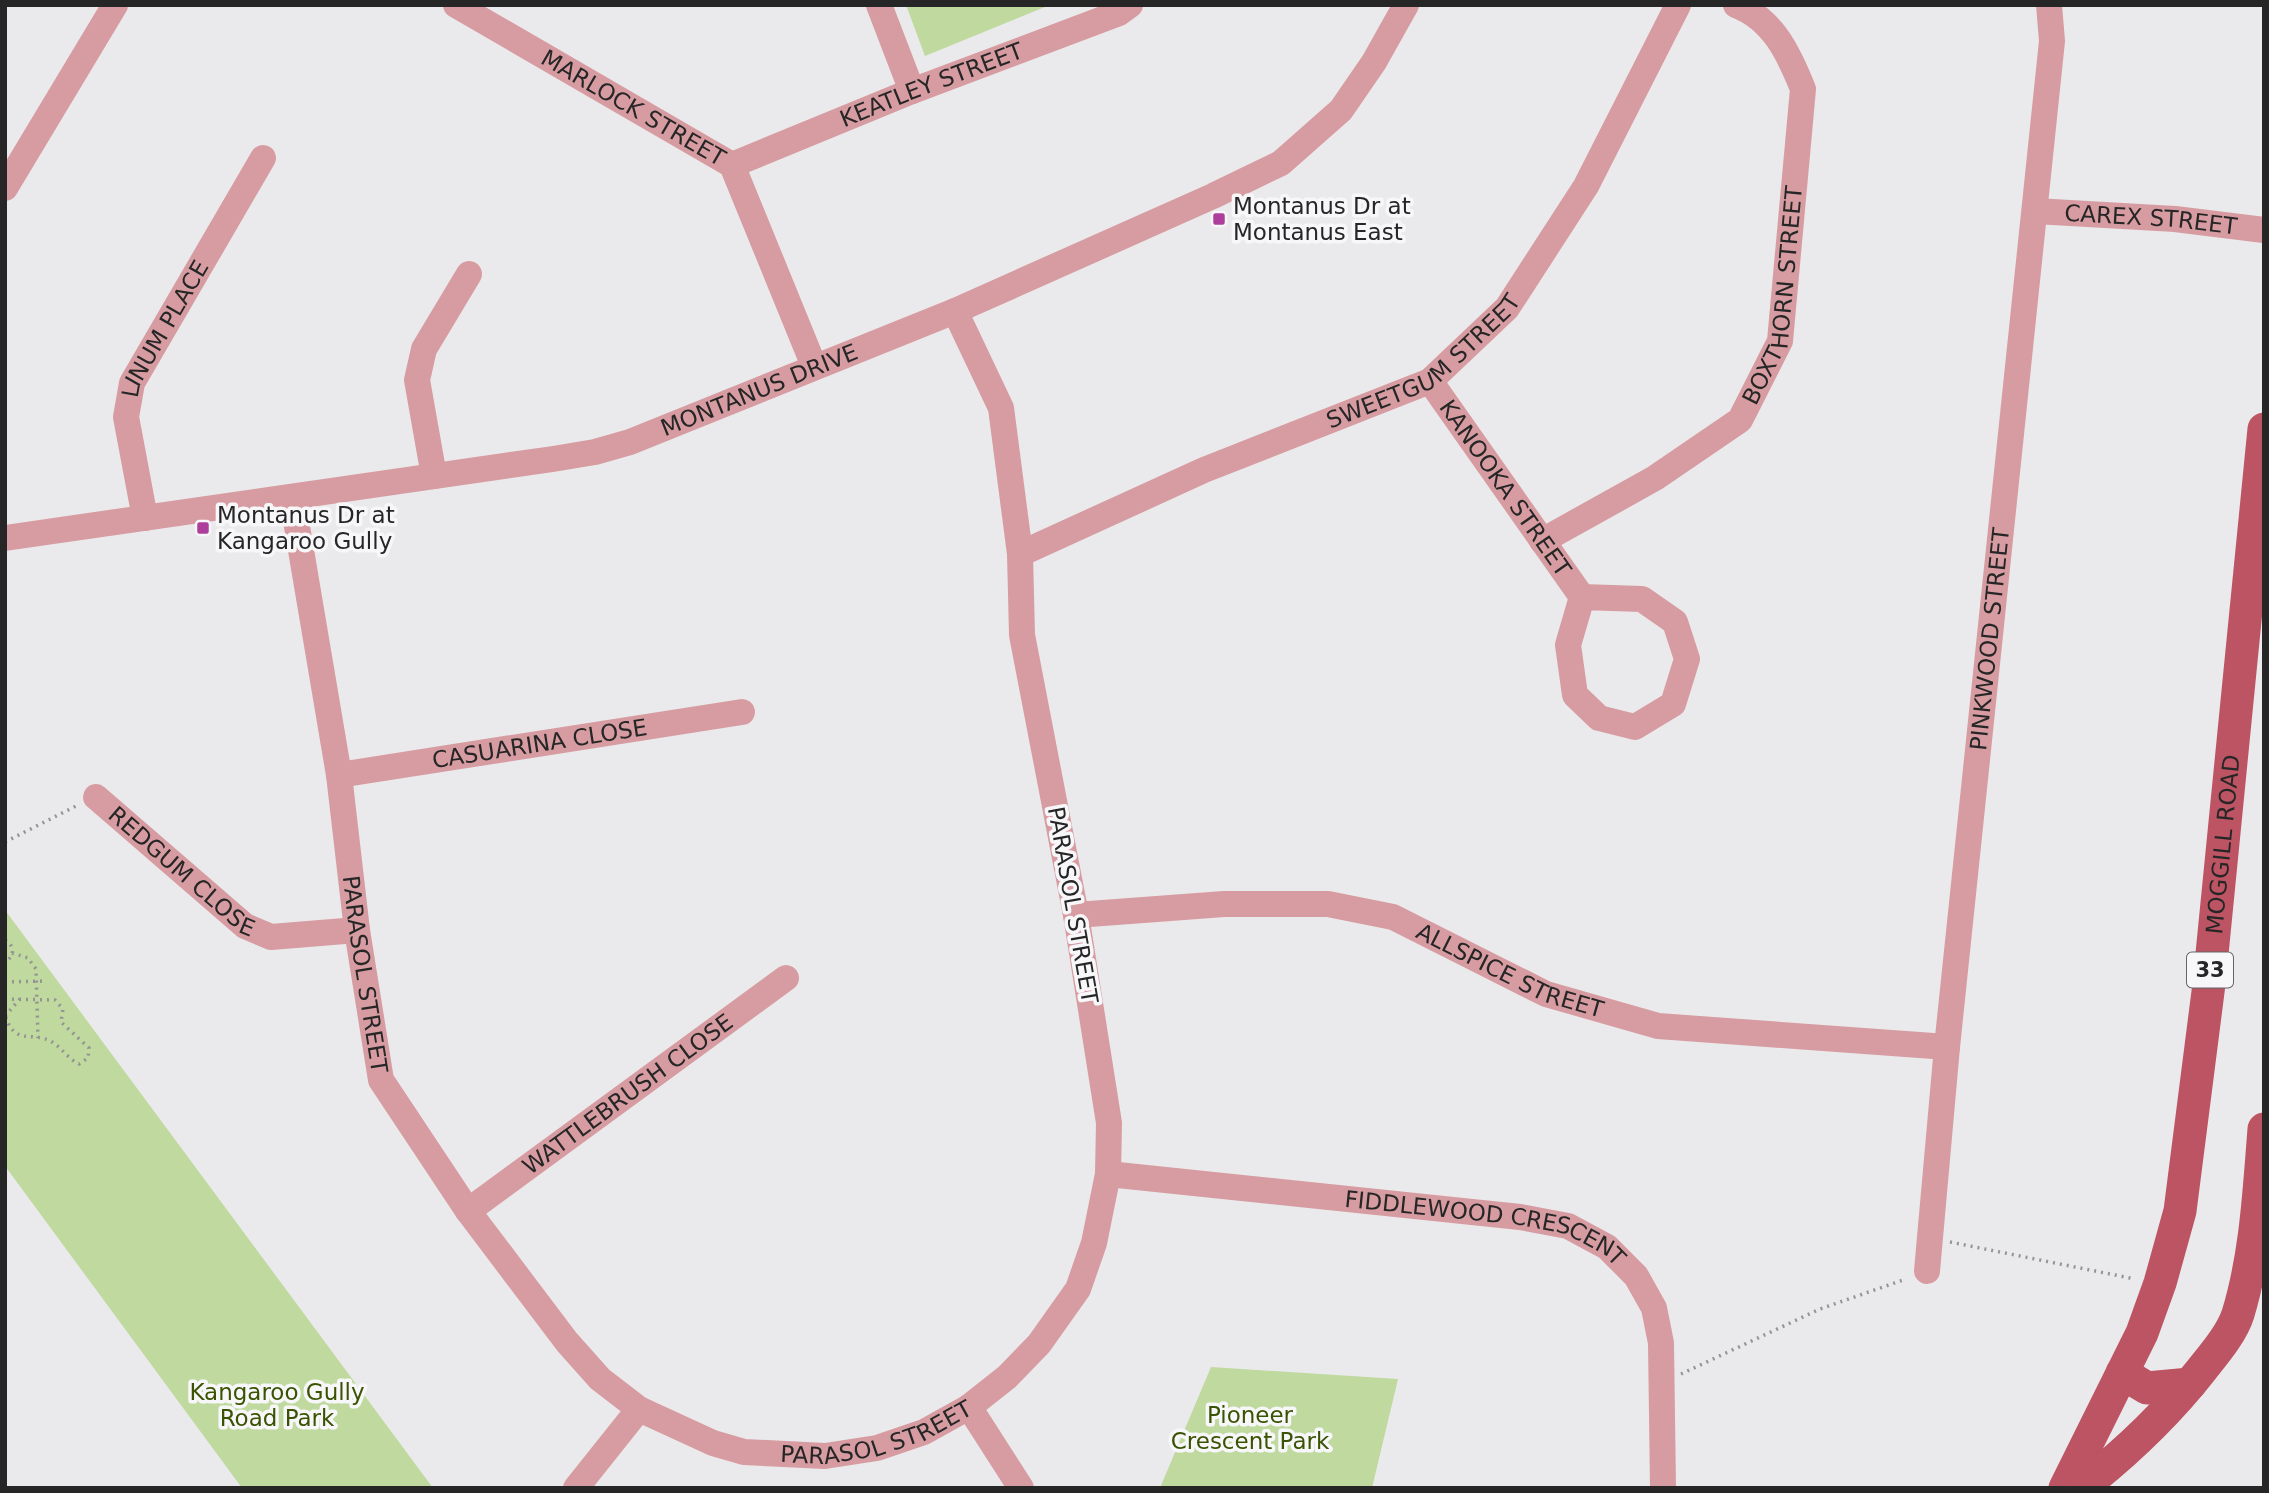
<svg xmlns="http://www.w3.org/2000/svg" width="2269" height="1493" font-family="'DejaVu Sans',sans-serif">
  <rect width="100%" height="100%" fill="#eaeaec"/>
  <path fill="#bfd99e" d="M906,5H1050L925,56Z
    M5,910L433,1488H242L5,1166Z
    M1211,1367L1398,1379L1372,1488H1160Z"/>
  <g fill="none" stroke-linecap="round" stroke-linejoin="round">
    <path stroke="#949495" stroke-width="3.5" stroke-dasharray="2 5" stroke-linecap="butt" d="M5,842L78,805
      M5,940C15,946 15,956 5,962
      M12,953L28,958L36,969L38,1038
      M5,982L47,981
      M5,999L55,1000L63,1009L61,1022L89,1048L88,1058L79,1064C68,1059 62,1048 52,1042C31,1030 15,1047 5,1015
      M5,1016L20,999
      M1950,1242L2135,1279
      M1681,1374L1820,1309L1906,1279"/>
    <g stroke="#d79ca1" stroke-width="26">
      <path id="s1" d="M456,5L732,165L814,366"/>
      <path d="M879,5L912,91"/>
      <path id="s2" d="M732,165L912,91L1119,13L1130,5"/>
      <path d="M5,188L115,5"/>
      <path id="s3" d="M2035,211L2175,219L2264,230"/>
      <path id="s4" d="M1430,381L1582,597L1568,645L1575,695L1599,718L1635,727L1673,704L1687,659L1675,622L1642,599L1582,597"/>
      <path d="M434,476L417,380L424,349L469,274"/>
      <path id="s5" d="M292,497L339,775L357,930L381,1080L468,1211L567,1342L600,1379L639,1409L713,1443L744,1452L825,1456L877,1448L924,1432L969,1407L1007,1377L1039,1344L1078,1289L1094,1243L1108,1174L1109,1123L1076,915L1022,635L1020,554L1001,408L955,311"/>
      <path id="s6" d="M145,518L126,417L132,383L263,158"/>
      <path id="s7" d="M5,538L553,459L595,452L630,442L955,311L1213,196L1281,163L1341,110L1374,62L1406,5"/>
      <path id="s8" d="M1542,541L1655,478L1740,420L1780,341L1803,89C1789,54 1773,19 1736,5"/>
      <path id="s9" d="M1020,554L1204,470L1430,381L1507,308L1586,186L1678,5"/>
      <path id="s10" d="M339,775L742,712"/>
      <path id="s11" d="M96,797L245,926L271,937L357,930"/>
      <path id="s12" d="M1076,915L1224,904H1328L1393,917L1546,994L1658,1026L1947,1047"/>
      <path id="s13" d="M1108,1174L1520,1217L1568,1226L1607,1247L1636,1276L1654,1308L1661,1343L1663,1488"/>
      <path id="s14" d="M468,1211L786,978"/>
      <path id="s15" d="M1927,1271L1947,1047L2052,41L2049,5"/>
      <path d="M969,1407L1021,1488"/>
      <path d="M576,1488L639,1409"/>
    </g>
    <g stroke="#bd5463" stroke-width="33">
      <path d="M2122,1373L2147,1388L2190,1384"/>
      <path id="s16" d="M2065,1488L2142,1333L2160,1283L2180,1211L2209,984L2264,429"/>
      <path d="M2081,1488C2127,1452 2167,1414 2203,1368C2215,1353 2232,1333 2238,1314C2256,1255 2259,1191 2264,1129"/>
    </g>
  </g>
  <g fill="#ad3e9b" stroke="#f7f7f9" stroke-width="2.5">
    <rect x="1212" y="212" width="14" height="14" rx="3.5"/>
    <rect x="196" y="521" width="14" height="14" rx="3.5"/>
  </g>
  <g text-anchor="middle" stroke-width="7" stroke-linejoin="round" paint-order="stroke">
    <rect fill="#f7f7f9" stroke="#656566" stroke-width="2" x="2187" y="952.5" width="46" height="35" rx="5"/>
    <g font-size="21" font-weight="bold" fill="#262627">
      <text x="2210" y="977">33</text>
    </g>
    <g font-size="23" fill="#262627" stroke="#f7f7f9">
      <text dy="8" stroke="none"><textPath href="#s2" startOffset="215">KEATLEY STREET</textPath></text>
      <text dy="8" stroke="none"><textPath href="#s1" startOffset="205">MARLOCK STREET</textPath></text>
      <text dy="8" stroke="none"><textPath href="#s3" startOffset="116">CAREX STREET</textPath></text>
      <text dy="8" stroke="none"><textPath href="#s8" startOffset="364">BOXTHORN STREET</textPath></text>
      <text dy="8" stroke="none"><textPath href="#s6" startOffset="200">LINUM PLACE</textPath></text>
      <text dy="8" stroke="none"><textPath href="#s9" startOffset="450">SWEETGUM STREET</textPath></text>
      <text dy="8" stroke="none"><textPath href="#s7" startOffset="772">MONTANUS DRIVE</textPath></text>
      <text dy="8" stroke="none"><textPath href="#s4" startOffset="131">KANOOKA STREET</textPath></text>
      <text dy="8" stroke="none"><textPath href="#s15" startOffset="635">PINKWOOD STREET</textPath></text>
      <text dy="8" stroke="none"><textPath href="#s10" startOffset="203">CASUARINA CLOSE</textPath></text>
      <text dy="8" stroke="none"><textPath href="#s16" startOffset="670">MOGGILL ROAD</textPath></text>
      <text dy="8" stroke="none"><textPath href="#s11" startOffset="114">REDGUM CLOSE</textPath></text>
      <text transform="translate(1073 905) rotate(80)" y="8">PARASOL STREET</text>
      <text dy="8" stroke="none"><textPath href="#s12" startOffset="448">ALLSPICE STREET</textPath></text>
      <text dy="8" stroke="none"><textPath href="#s5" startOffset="483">PARASOL STREET</textPath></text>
      <text dy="8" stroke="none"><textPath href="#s14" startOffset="198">WATTLEBRUSH CLOSE</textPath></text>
      <text dy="8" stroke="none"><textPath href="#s13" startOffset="383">FIDDLEWOOD CRESCENT</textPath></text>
      <text dy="8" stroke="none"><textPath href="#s5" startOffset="1260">PARASOL STREET</textPath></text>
    </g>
    <g font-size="23" fill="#262627" stroke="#f7f7f9" text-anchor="start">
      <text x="1233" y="214">Montanus Dr at<tspan x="1233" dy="26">Montanus East</tspan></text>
      <text x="217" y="523">Montanus Dr at<tspan x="217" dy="26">Kangaroo Gully</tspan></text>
    </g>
    <g font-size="23" fill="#3a5302" stroke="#f7f7f9">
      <text x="277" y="1400">Kangaroo Gully<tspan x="277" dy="26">Road Park</tspan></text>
      <text x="1250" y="1423">Pioneer<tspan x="1250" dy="26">Crescent Park</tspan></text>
    </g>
  </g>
  <rect width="2269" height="1493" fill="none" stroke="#262627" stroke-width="14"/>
</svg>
